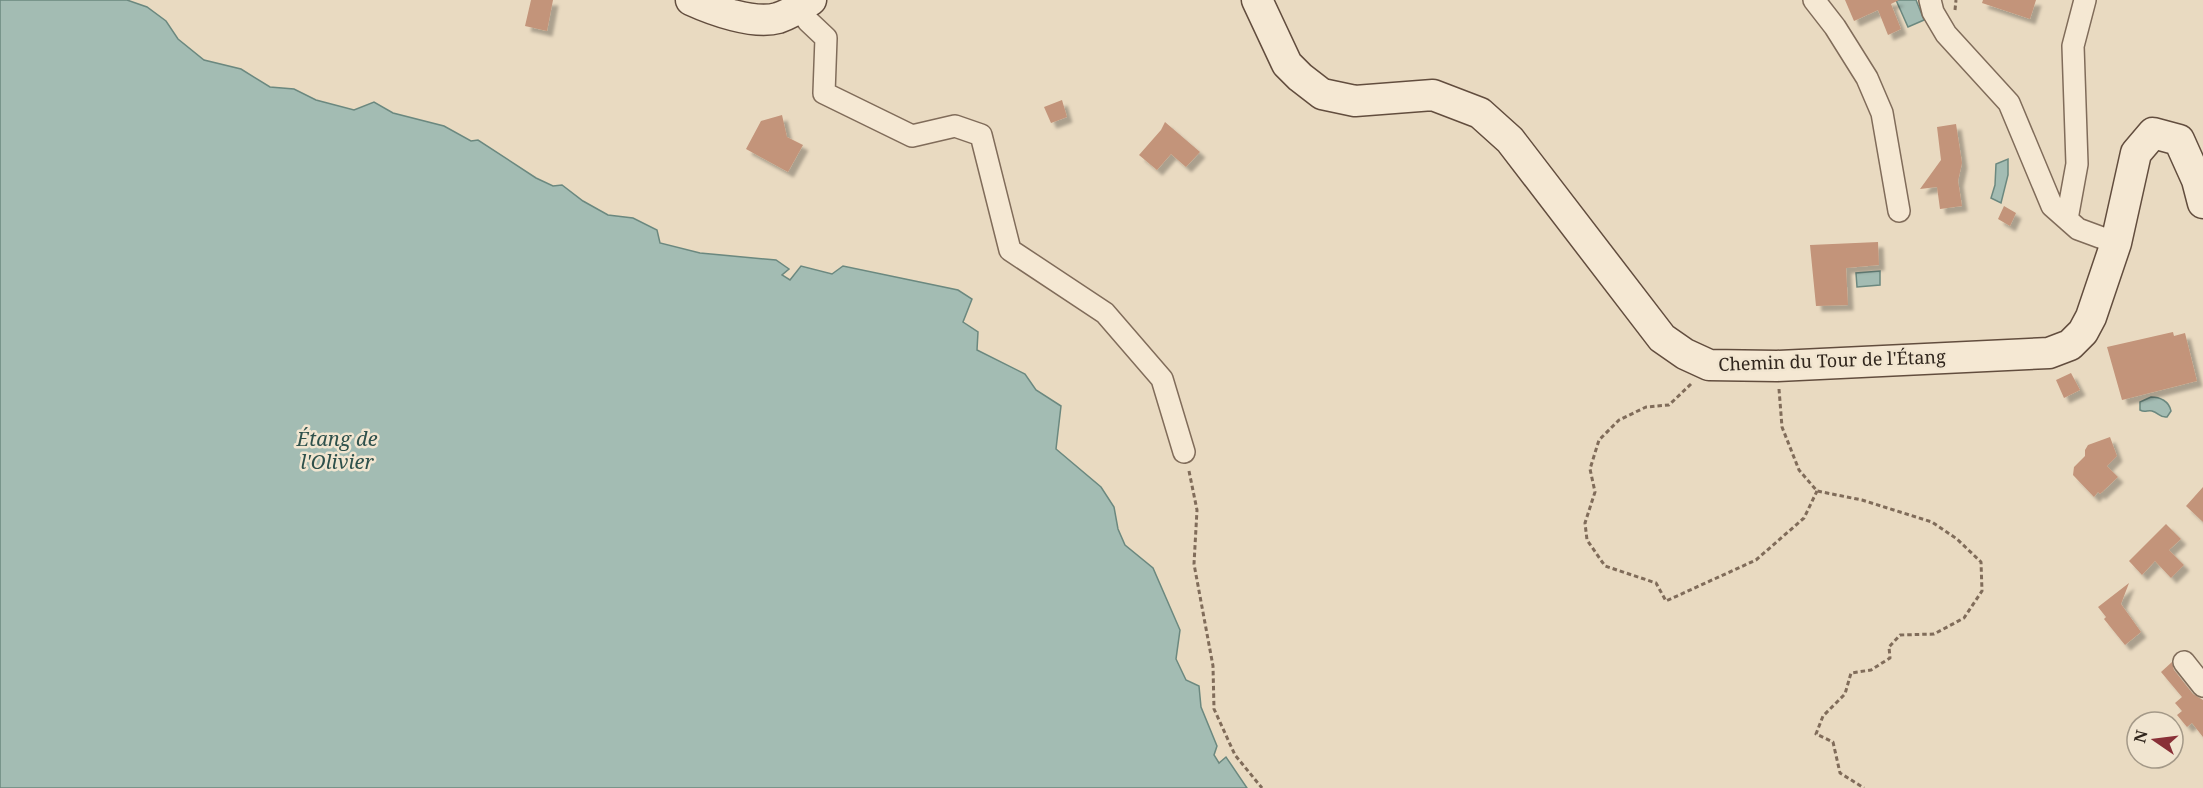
<svg xmlns="http://www.w3.org/2000/svg" width="2203" height="788" font-family="'Noto Serif',serif">
  <defs>
    <filter id="shadow"><feDropShadow dx="5.5" dy="5.5" stdDeviation="1.5" flood-color="#0004"/></filter>
  </defs>
  <rect width="100%" height="100%" fill="#e9dac1"/>
  <path fill="#a3bcb3" stroke="#6b887f" stroke-width="1.5" d="M0,0H127L147,7L166,21L178,39L204,60L241,69L270,87L294,89L316,100L354,110L374,102L393,113L444,126L471,141L478,140L536,178L553,186L562,185L583,201L608,215L633,218L657,230L660,243L700,253L776,260L789,269L782,275L790,280L801,266L832,274L843,266L958,290L972,299L963,322L978,332L977,350L1025,374L1036,390L1061,406L1056,449L1101,487L1114,507L1118,529L1125,545L1153,568L1180,630L1176,659L1186,680L1199,686L1201,707L1217,746L1214,755L1219,763L1226,757L1247,788H0Z
    M1896,0H1916L1924,20L1908,27Z
    M2008,159V175L2001,203L1991,198L1995,185L1996,164Z
    M1880,271V285L1857,287L1856,273Z
    M2151,397C2160,397 2169,401 2171,411L2167,417C2160,418 2159,413 2152,411C2147,410 2145,413 2140,410V402Z"/>
  <path fill="#c3947a" filter="url(#shadow)" d="M531,0H553L547,31L525,26Z
    M1845,0H1899L1891,4L1901,29L1888,35L1878,10L1854,21Z
    M1983,0H2036L2030,19L1982,3Z
    M1062,100L1067,117L1051,123L1044,107Z
    M782,115L787,137L803,145L788,172L746,149L761,121Z
    M1165,122L1200,152L1186,167L1171,154L1157,170L1139,155L1161,130Z
    M1956,124L1962,163L1958,181L1962,206L1940,209L1937,187L1920,189L1941,160L1937,127Z
    M2004,206L2016,213L2010,226L1998,219Z
    M1878,242L1879,265L1846,268L1848,305L1816,306L1810,245Z
    M2173,332L2174,336L2185,333L2197,381L2122,400L2107,347Z
    M2071,373L2080,390L2064,398L2056,380Z
    M2110,437L2117,456L2107,466L2118,477L2100,494L2098,492L2094,497L2073,475L2074,467L2085,456V450L2088,445Z
    M2203,487V522L2186,506Z
    M2166,524L2181,539L2169,550L2184,565L2171,578L2155,561L2142,575L2129,561Z
    M2129,583L2121,604L2141,632L2125,645L2104,619L2106,617L2098,607Z
    M2172,662L2174,670L2193,694L2203,700V737L2192,723L2187,727L2177,715L2182,711L2175,703L2182,697L2161,672Z"/>
  <g fill="none" stroke-linecap="round" stroke-linejoin="round">
    <defs>
      <path id="street" d="M1814,0L1835,27L1867,78L1882,113L1899,211
        M1930,0L1933,12L1946,34L2009,103L2052,206L2078,229L2116,243
        M800,8L808,21L826,38L824,93L912,136L955,126L981,135L1010,250L1105,313L1162,379L1184,452
        M2067,219L2077,164L2073,46L2085,0
        M2184,662L2203,686"/>
      <path id="secondary" d="M691,0C713,10 754,25 778,18C790,14 801,7 811,0
        M1257,0L1287,64L1300,77L1322,94L1355,101L1433,95L1480,113L1510,140L1662,338L1685,354L1709,365L1777,366L2049,353L2070,345L2083,332L2091,317L2116,243L2136,153L2153,133L2179,140L2197,180L2203,203"/>
    </defs>
    <use href="#street" stroke="#806c5a" stroke-width="24"/>
    <use href="#secondary" stroke="#624d3e" stroke-width="33"/>
    <path stroke="#806c5a" stroke-width="3" stroke-dasharray="4.5 3" stroke-linecap="butt" d="M1955,10L1956,0
      M1691,384L1669,405L1646,407L1619,420L1599,440L1590,469L1595,492L1585,523L1587,540L1605,566L1656,583L1666,601L1756,560L1804,518L1817,491
      M1779,389L1782,427L1799,470L1817,491L1862,500L1932,522L1957,539L1981,562L1982,591L1964,618L1934,634L1900,635L1889,647L1890,658L1871,670L1851,673L1845,694L1823,716L1816,734L1833,742L1840,773L1864,788
      M1189,471L1197,510L1194,564L1213,666L1214,709L1235,755L1262,788"/>
    <use href="#street" stroke="#f5e8d3" stroke-width="21"/>
    <use href="#secondary" stroke="#f5e8d3" stroke-width="30"/>
  </g>
  <g text-anchor="middle" stroke-width="5" stroke-linejoin="round" paint-order="stroke">
    <g font-size="18" fill="#31261d" stroke="#f1e5d0">
      <text transform="translate(1832 361) rotate(-2)" y="6">Chemin du Tour de l'Étang</text>
    </g>
    <g font-size="20" font-style="italic" fill="#2e504b" stroke="#f1e5d0">
      <text x="337" y="446">Étang de<tspan x="337" dy="23">l'Olivier</tspan></text>
    </g>
  </g>
  <g transform="translate(2155 740) rotate(284)"><circle r="28" fill="#f1e5d0" stroke="#a49988" stroke-width="1.5"/>
  <path d="M0-4.5L10 22L0 15L-10 22Z" fill="#893037"/>
  <text y="-9" font-size="16" font-weight="bold" text-anchor="middle" fill="#31261d">N</text>
  </g>
</svg>
